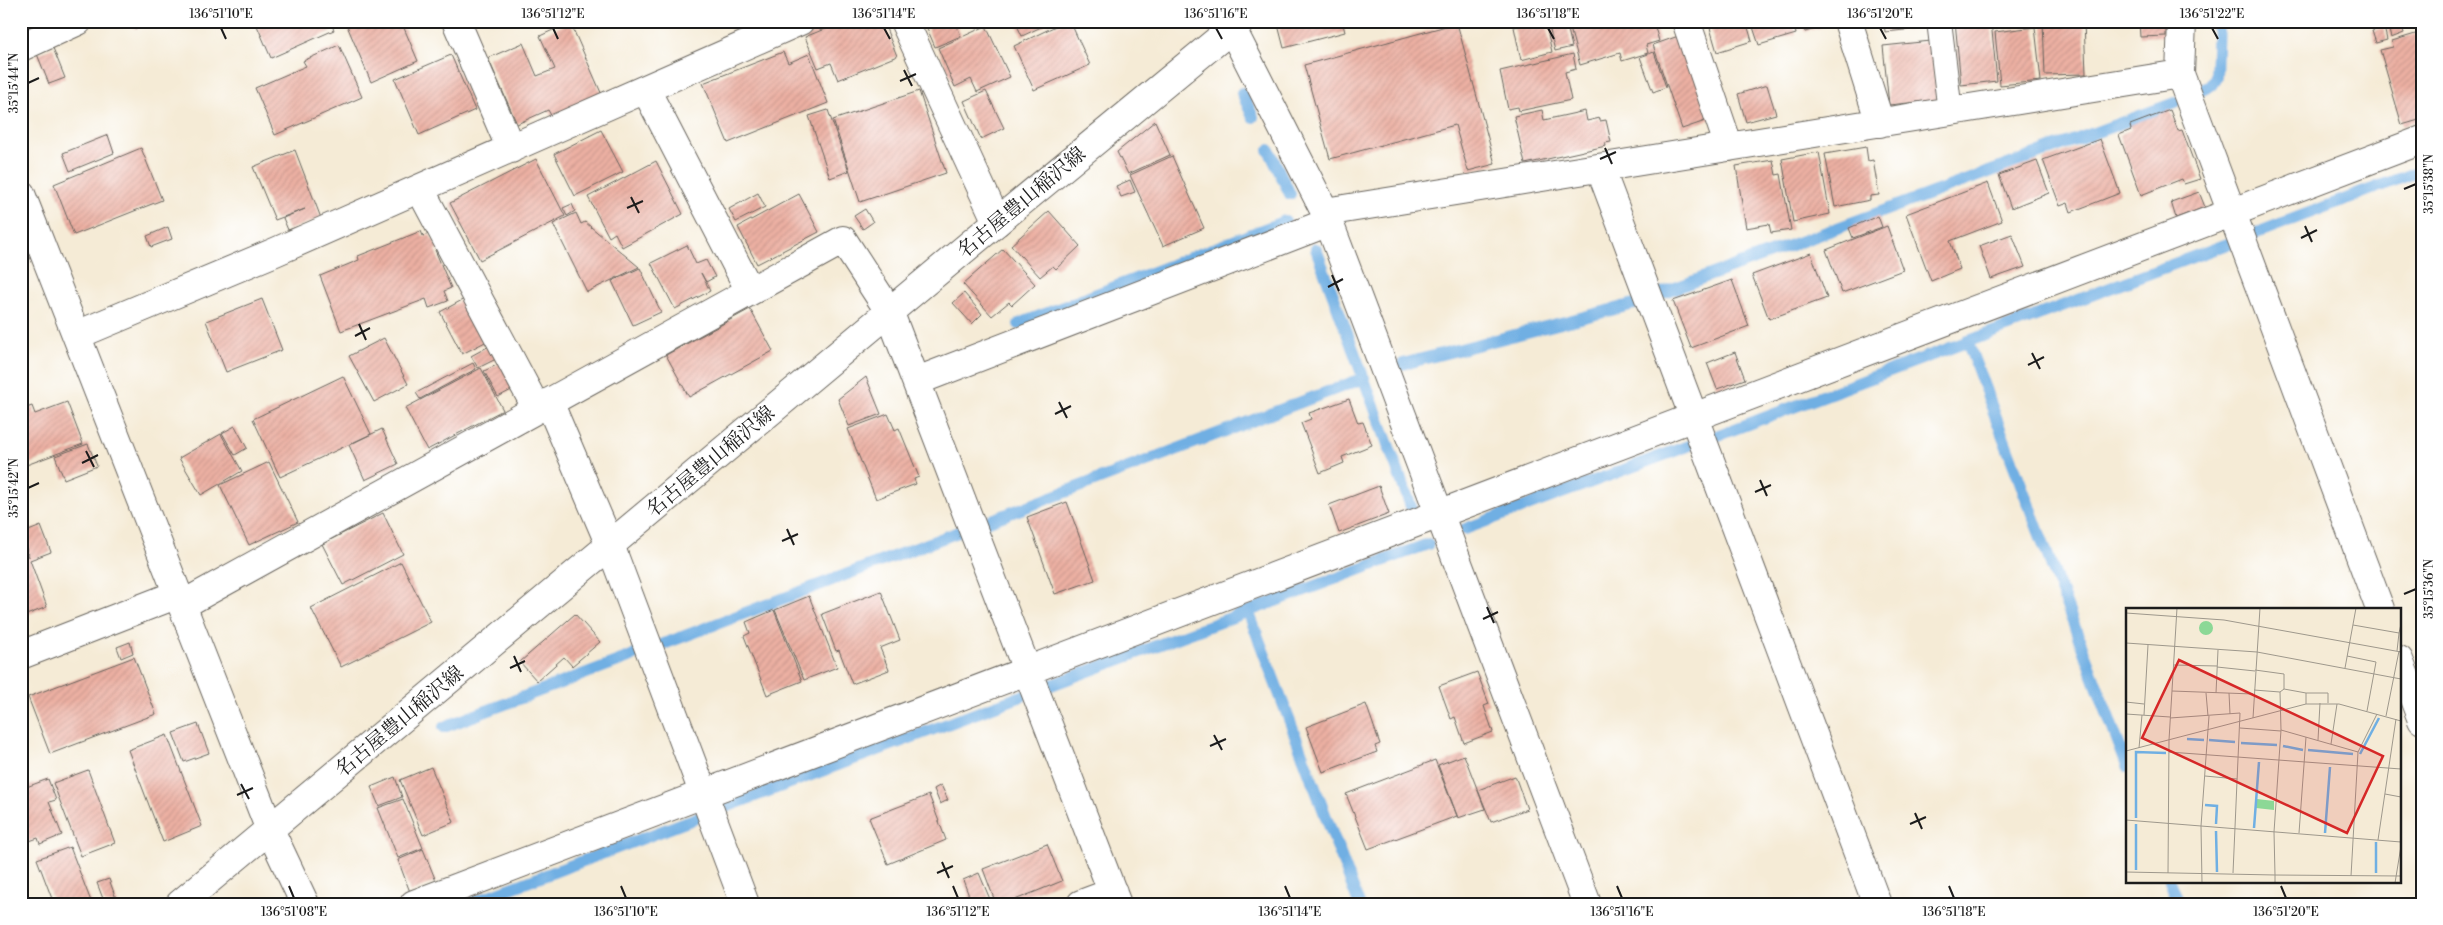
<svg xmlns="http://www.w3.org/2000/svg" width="2443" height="925" font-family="'Libre Bodoni','Noto Serif JP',serif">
  <defs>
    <pattern id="building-hatch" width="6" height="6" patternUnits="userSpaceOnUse" patternTransform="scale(1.25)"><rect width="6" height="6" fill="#ecb0a3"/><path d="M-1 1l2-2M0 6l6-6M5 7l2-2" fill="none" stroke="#ca978c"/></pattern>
  </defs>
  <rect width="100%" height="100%" fill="#fff"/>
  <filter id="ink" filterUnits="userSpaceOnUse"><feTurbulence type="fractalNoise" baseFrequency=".02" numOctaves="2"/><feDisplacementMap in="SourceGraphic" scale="10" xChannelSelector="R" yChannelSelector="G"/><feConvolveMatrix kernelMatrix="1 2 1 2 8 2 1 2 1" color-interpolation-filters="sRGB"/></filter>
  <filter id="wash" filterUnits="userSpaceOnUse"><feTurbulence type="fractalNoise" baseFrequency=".0096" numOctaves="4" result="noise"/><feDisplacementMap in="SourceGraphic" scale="20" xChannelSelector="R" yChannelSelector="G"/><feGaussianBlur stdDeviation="1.12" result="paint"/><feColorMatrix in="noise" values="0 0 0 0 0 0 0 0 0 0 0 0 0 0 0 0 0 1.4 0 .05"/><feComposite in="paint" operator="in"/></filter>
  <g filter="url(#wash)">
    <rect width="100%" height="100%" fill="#f5ebd6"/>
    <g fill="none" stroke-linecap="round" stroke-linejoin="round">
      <path stroke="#6fafe3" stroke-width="12" d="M2202,90L2210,86L2216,77L2218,21
        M1242,93L1253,117
        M1269,150L1290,194
        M2254,234L2422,170
        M1316,249L1413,512
        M1662,293L2175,103
        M1019,324L1285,221
        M1967,341L2127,766
        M1403,364L1638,303
        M1716,436L2230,243
        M984,523L1364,378
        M1465,529L1688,446
        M1248,611L1359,904
        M661,645L961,531
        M1046,687L1428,544
        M444,727L637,654
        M723,808L1022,696
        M2170,881L2179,904
        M469,904L699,817"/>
    </g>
    <g id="blocks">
      <path fill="url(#building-hatch)" d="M132,21H155L135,29Z
        M255,21H330L334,30L271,58Z
        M345,21H401L418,61L371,82Z
        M844,21H883L897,56L838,80L831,63L818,68L805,37Z
        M924,21H955L961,36L935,47Z
        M1015,21H1054L1022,36Z
        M1066,21H1070L1090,65L1034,90L1014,46Z
        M1277,21H1342L1345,32L1284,48Z
        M1540,21H1545L1552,52L1521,60L1514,27Z
        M1566,21L1572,47L1555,51L1548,22Z
        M1568,21H1662L1654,24L1659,41L1646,45L1648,53L1622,61L1620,53L1580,65Z
        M1708,21H1746L1752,41L1717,52Z
        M1751,21H1793L1796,34L1759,45Z
        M1795,21H1839V22L1805,32L1803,28L1798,30Z
        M1868,21H1913L1914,29L1885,32L1884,23L1868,24Z
        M1955,21H1991L1997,81L1961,85Z
        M2043,21H2084L2086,74L2045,75Z
        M2139,21H2166V36L2140,37Z
        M2393,21H2400L2404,33L2391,38L2387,23Z
        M570,22L602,95L552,117L548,110L517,124L488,58L523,43L537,76L555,69L540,36Z
        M1457,23L1495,164L1468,171L1455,125L1330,159L1304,65Z
        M986,26L1010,77L977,92L971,79L955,87L938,48Z
        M2035,27L2041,81L2000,85L1995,32Z
        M2384,27L2387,40L2376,43L2372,31Z
        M2422,32V119L2402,125L2380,50L2393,47L2392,41Z
        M1684,34L1714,118L1682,129L1653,45Z
        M1931,41L1937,100L1889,105L1883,46Z
        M339,45L362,97L275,135L255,88L306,66L303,61Z
        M53,48L65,78L49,84L37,54Z
        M783,52L788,63L809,54L828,103L728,143L703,83Z
        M1654,52L1666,87L1653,92L1640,57Z
        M1573,54L1576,69L1565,72L1571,100L1519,111L1518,107L1508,109L1500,71Z
        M451,55L475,110L419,135L395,79Z
        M21,73L29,92L21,95Z
        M1767,85L1776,114L1746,122L1738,94Z
        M919,91L946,173L860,202L833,120Z
        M986,91L1004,128L981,139L964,101Z
        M828,110L849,171L830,178L809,116Z
        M1542,110L1544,120L1585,111L1587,121L1600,118V121L1606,120L1611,142L1605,143L1606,146L1525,164L1514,116Z
        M2170,110L2178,131L2182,130L2200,179L2184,184L2182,179L2141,195L2119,135L2131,130L2130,125Z
        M1155,121L1170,155L1128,174L1117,152Z
        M601,130L623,172L575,196L554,154Z
        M108,135L114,153L70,171L63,153Z
        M2100,139L2120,193L2071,212L2068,203L2060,206L2043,160Z
        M1866,147L1868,161L1873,160L1879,195L1870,196V200L1835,207L1825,154Z
        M141,148L162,200L74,235L54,184Z
        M295,150L321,218L288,230L283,218L305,209L275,220L253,167Z
        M1819,152L1830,214L1793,222L1782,159Z
        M1172,156L1204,228L1163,246L1130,175Z
        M536,159L565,216L480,260L450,203Z
        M1773,160L1776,175L1781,174L1791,230L1771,233L1769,224L1746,228L1736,166Z
        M656,161L683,214L622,247L615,233L609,237L588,197Z
        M2037,161L2049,193L2011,208L1999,175Z
        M1130,180L1135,192L1121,197L1116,186Z
        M1988,183L2002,221L1950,241L1960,269L1931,281L1906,214Z
        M2199,192L2205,207L2176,218L2171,202Z
        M758,193L765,207L736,222L729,209Z
        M799,194L819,232L757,264L738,227Z
        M572,204L575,211L567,216L563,208Z
        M865,209L873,222L863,229L854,216Z
        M1049,211L1080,246L1056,269L1053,266L1040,277L1011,245Z
        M576,213L581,224L585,222L639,267L587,292L553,224Z
        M1878,216L1882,227L1853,238L1849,228Z
        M1887,226L1903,270L1842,293L1826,250Z
        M168,227L172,239L151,247L147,236Z
        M421,231L423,236L429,234L439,248L435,250L451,288L444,291L448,301L429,308L426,299L341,331L320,276L359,260L358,256Z
        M2012,234L2025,267L1991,279L1979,246Z
        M687,245L696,264L706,260L715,277L706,282L701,273L710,291L675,309L651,263Z
        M1003,249L1035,284L1012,305L1009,302L992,316L963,284Z
        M1811,253L1827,298L1769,319L1752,275Z
        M640,268L661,312L633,325L612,281Z
        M1732,280L1749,326L1691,348L1673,301Z
        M964,293L982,314L972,324L953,303Z
        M466,298L489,340L462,354L440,312Z
        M262,299L282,350L226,372L206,321Z
        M750,309L773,351L689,397L666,355Z
        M384,338L408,384L374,402L349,356Z
        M491,345L498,358L478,368L471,356Z
        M1735,352L1745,379L1717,389L1707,363Z
        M503,362L517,387L498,397L484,371Z
        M473,363L476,369L420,399L416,393Z
        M481,368L503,410L427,450L405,408Z
        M343,376L371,434L280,477L253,419Z
        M866,377L881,414L849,426L838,399Z
        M1349,399L1358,423L1363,422L1372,445L1342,457L1344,463L1320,473L1301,423L1311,419L1309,413Z
        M67,402L83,444L21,467V410L32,406L35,414Z
        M888,414L895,430L899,428L919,477L914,479L916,484L876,499L848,429Z
        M235,426L247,448L235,455L222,433Z
        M382,429L398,464L365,480L349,445Z
        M221,434L242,471L201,495L179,458Z
        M88,444L97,466L64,479L55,456Z
        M269,462L298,522L249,545L220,485Z
        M1379,486L1389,514L1339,533L1329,505Z
        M1067,502L1095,580L1055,594L1027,517Z
        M383,513L403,554L343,585L322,544Z
        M41,526L51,552L30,560L47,607L21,617V539L29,557L21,534Z
        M401,562L431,622L341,667L311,608Z
        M881,591L900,640L880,648L889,670L852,684L839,650L836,651L822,614Z
        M809,596L837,667L804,680L775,610Z
        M774,610L802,681L767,695L744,636L750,633L746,622Z
        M575,614L600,642L572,666L564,657L537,681L520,662Z
        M130,642L133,653L121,658L117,647Z
        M134,657L156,714L50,754L28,697Z
        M1477,672L1489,704L1484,706L1493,732L1464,743L1455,717L1451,719L1439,686Z
        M1366,704L1380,744L1375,746L1377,752L1323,772L1306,727Z
        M198,724L209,753L184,762L173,733Z
        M167,735L202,826L163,842L128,750Z
        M1464,755L1485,809L1458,818L1438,765Z
        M1435,760L1457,816L1368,849L1346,794Z
        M431,767L454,822L423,835L400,780Z
        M88,770L115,843L81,856L53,783Z
        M1515,776L1527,809L1491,822L1478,790Z
        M395,777L402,797L379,806L371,787Z
        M48,779L56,800L49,802L62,835L40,844L38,838L21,844V789Z
        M941,785L948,800L940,804L934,789Z
        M929,795L946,840L888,864L869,818Z
        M403,799L423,848L398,858L378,808Z
        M1047,844L1062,881L1005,904H996L983,869Z
        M70,847L92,904H54L37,859Z
        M423,849L436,881L410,892L398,860Z
        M979,873L992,904H972L963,880Z
        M109,879L118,904H105L97,883Z"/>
    </g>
  </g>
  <g filter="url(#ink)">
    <use href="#blocks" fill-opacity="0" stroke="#68645d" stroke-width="1"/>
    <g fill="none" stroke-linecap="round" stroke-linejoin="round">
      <defs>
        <path id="lane" d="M1939,21L1950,112"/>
        <path id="street" d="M456,21L511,149
          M904,21L997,222
          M1228,21L1325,212L1587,904
          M1686,21L1729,147
          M1848,21L1880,123
          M2182,21L2180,74L2380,609
          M21,47L78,21
          M646,90L750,291
          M1600,168L1877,904
          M420,189L537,409
          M1325,212L2180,74
          M77,335L275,252L800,21
          M917,381L1329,222
          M549,402L610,545L745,904
          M182,605L843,240L889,311L1117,904
          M21,655L178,594
          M2399,660L2422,720
          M270,830L305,904
          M414,904L2422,140
          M1081,904L1113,892"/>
        <path id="secondary" d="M21,194L270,830
          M180,904L997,222L1241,21"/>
      </defs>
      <use href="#lane" stroke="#68645d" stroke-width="26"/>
      <use href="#street" stroke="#68645d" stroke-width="30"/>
      <use href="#secondary" stroke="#68645d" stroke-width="30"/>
      <use href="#lane" stroke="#fff" stroke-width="24"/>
      <use href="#street" stroke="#fff" stroke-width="28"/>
      <use href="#secondary" stroke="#fff" stroke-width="28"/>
    </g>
  </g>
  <path fill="none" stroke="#1c1c1c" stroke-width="2" d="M221,28L226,39M553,28L558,39M884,28L890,39M1216,28L1222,39M1548,28L1554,39M1880,28L1886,39M2212,28L2218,39M904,70L912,86M900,81L916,74M28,83L39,78M1605,148L1612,164M1600,159L1616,152M2404,189L2416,184M631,197L639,213M627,208L643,201M2305,226L2312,242M2301,238L2317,230M1332,275L1339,291M1328,287L1343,279M359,324L366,340M355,336L370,328M2032,353L2040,369M2028,365L2044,357M1059,402L1067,418M1055,414L1071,406M86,451L94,467M82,463L98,455M1760,480L1767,496M28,488L39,483M1755,492L1771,485M787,529L794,545M782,541L798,534M2404,594L2416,589M1487,607L1494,623M1483,619L1498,612M514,656L521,672M510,668L525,661M1214,735L1222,750M1210,746L1226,739M241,784L249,799M237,795L253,788M1915,813L1922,829M1910,824L1926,817M942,862L949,878M937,873L953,866M289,886L294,898M621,886L626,898M953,886L958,898M1285,886L1290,898M1617,886L1622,898M1949,886L1954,898M2281,886L2286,898"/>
  <g text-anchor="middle" stroke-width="4" stroke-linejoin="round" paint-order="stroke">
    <g font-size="20" fill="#1c1c1c" stroke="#fff">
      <text transform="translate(1021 202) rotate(-40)" y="7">名古屋豊山稲沢線</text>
      <text transform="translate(710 461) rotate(-40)" y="7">名古屋豊山稲沢線</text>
      <text transform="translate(399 721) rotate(-40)" y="7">名古屋豊山稲沢線</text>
    </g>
  </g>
  <g transform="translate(2126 608)">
    <rect width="275" height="275" fill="#f5ebd6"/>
    <path d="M73 20a7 7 0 1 1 14 0a7 7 0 1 1-14 0ZM131,191L148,193V202L130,200Z" fill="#8cd896"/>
    <path fill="none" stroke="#6fafe3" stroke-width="2.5" d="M61,131L78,132M83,132L109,134M115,135L151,137M157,138L177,142M182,142L227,146M234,146L253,110M79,197L91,198L90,216M10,210V144L40,145M10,216V262M128,220L133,154M90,223L91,264M199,225L204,159M250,234V265"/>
    <path fill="none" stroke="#9e988c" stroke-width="1" d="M0,5L98,12L275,44M227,17L273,25L275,16M0,35L131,44L275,71M271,43L273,25M221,48L250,54L241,103M48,57L91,58M91,59L129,63M219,60L230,0M129,62L158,66V81M128,82L154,84L158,81L180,85V96M46,83L127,86M80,85L82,108M90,85L92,42M103,85L104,106M180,85H202V95M0,94L18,96M0,106L44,109M18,107L22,37M260,108L273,43M44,110L114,105L107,265M127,110L134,0M114,120L155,123M155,122L232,144M192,132L194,95M205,136L211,96M13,140L16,107M0,143L180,96H213L275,113M43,144L275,161M79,168L111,171M259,186L275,189M0,212L275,234M173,225L180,129M252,232L270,111M0,264L149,267L148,224L155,122L154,84M42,265L43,132L51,0M225,268L232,144L251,106M76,275L75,218L83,108M149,275V267L275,268M269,275L275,238"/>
    <path fill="#d62828" fill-opacity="0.15" stroke="#d62828" stroke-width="2.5" d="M53,52L257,148L221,225L16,130Z"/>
    <rect width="275" height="275" fill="none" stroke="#1c1c1c" stroke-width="2.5"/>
  </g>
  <rect width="2443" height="925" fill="none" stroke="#fff" stroke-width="55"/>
  <rect x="28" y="28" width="2388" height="870" fill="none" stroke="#1c1c1c" stroke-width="2"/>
  <g font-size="12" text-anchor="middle" fill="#1c1c1c">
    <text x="221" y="18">136°51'10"E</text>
    <text x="553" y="18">136°51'12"E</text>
    <text x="884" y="18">136°51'14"E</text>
    <text x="1216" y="18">136°51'16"E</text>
    <text x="1548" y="18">136°51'18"E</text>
    <text x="1880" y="18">136°51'20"E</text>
    <text x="2212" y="18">136°51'22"E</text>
    <text transform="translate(14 83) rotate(-90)" y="4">35°15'44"N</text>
    <text transform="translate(2429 184) rotate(-90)" y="4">35°15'38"N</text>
    <text transform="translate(14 488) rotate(-90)" y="4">35°15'42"N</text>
    <text transform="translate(2429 589) rotate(-90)" y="4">35°15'36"N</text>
    <text x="294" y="916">136°51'08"E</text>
    <text x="626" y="916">136°51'10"E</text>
    <text x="958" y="916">136°51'12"E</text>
    <text x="1290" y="916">136°51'14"E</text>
    <text x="1622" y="916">136°51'16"E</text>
    <text x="1954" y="916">136°51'18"E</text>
    <text x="2286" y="916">136°51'20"E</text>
  </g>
</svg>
